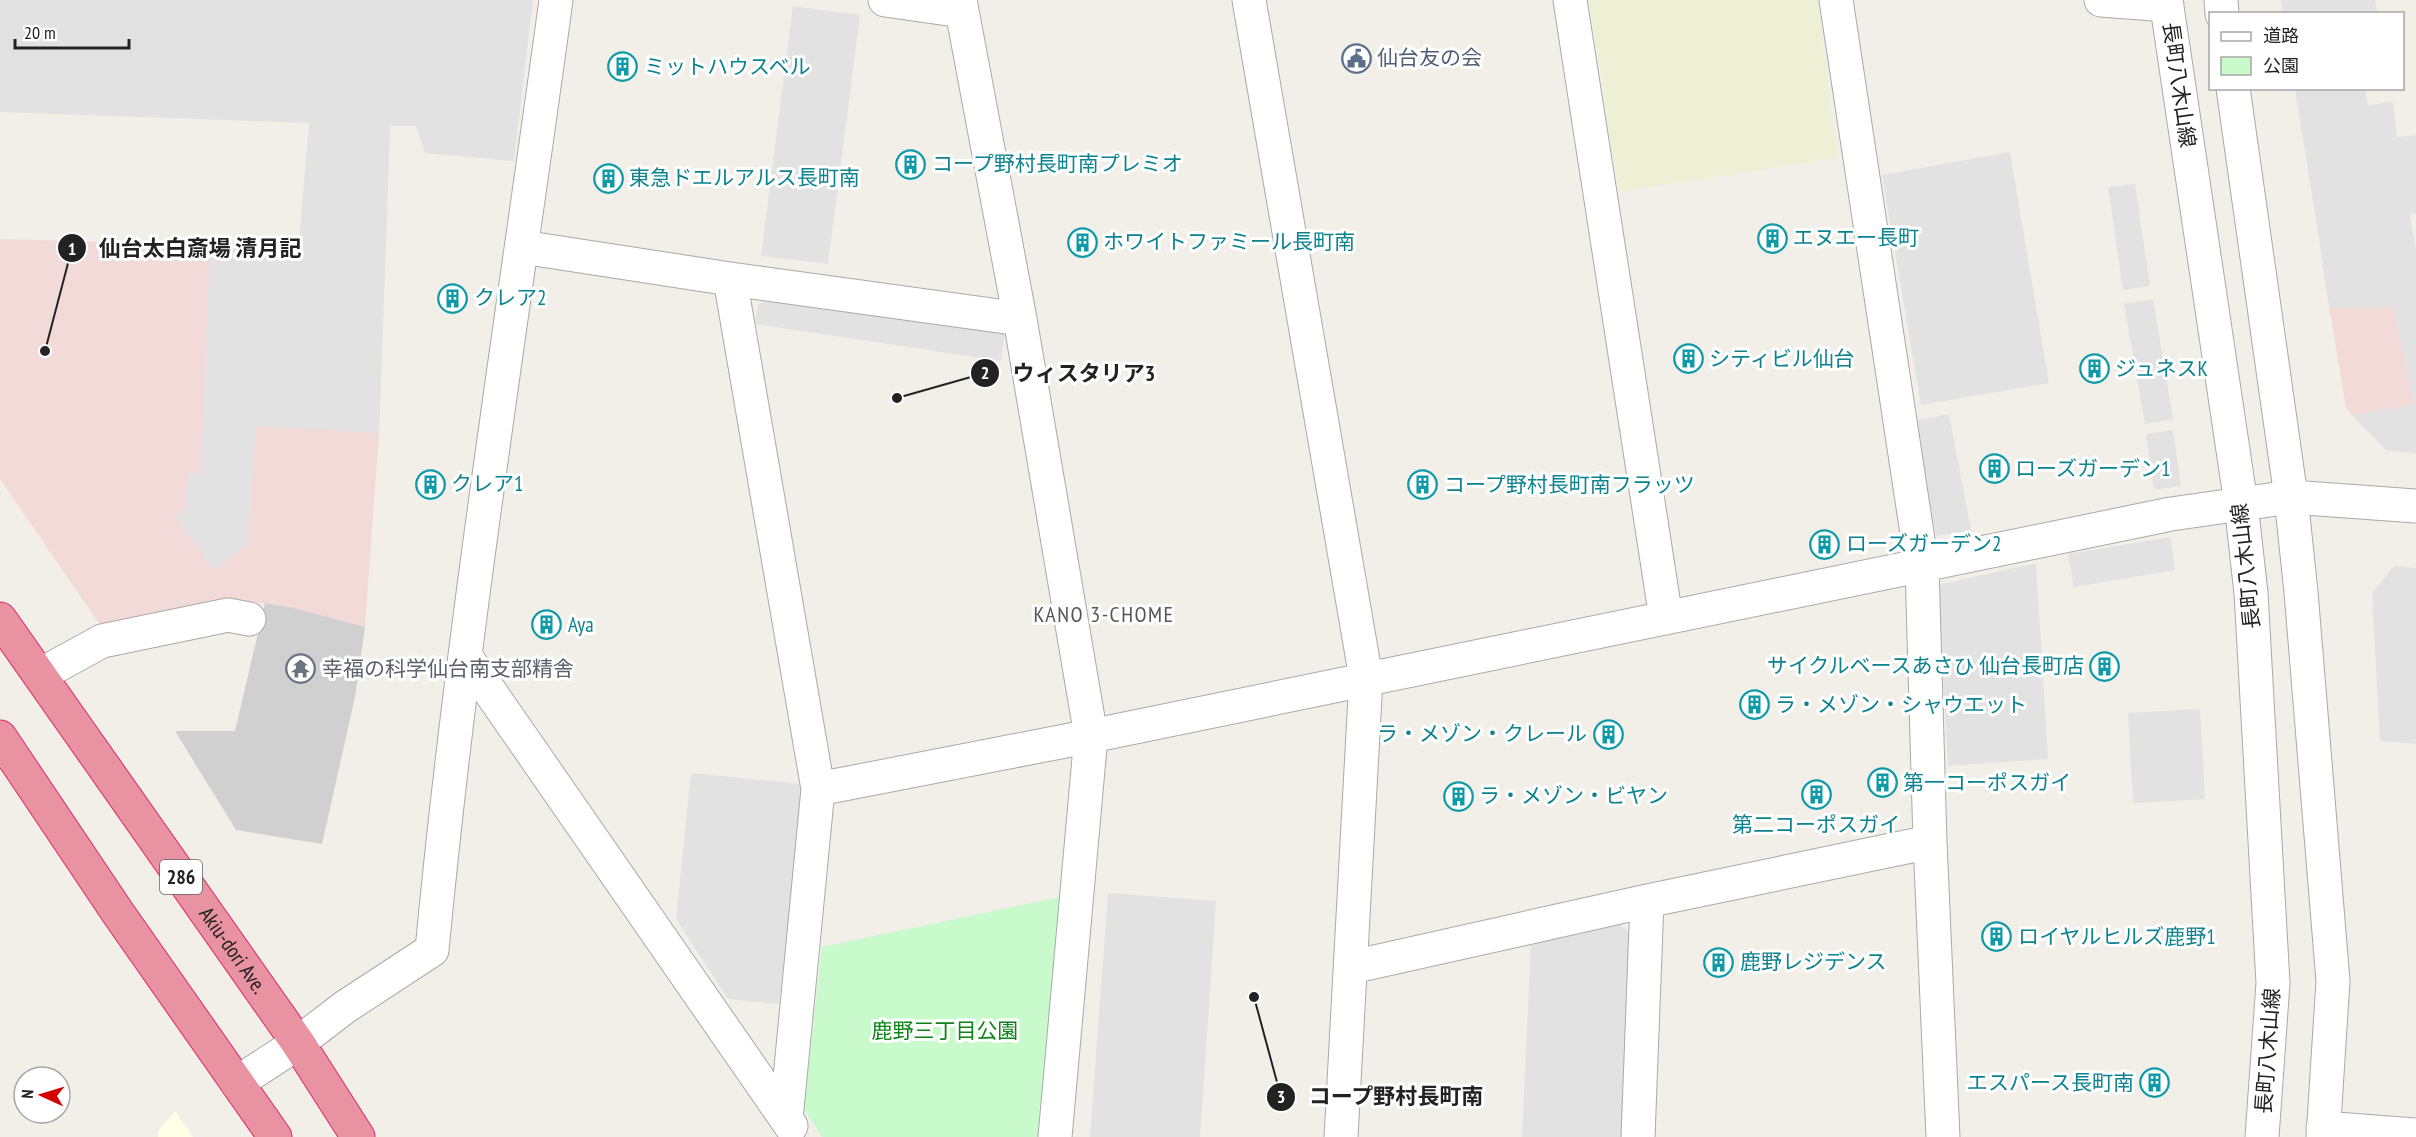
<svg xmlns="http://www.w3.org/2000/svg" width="2416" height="1137" font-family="'PT Sans Narrow','Noto Sans JP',sans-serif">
  <rect width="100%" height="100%" fill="#f2efe9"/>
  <path fill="#f2dad9" d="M390,125L379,433L365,627L294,608L265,603L224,602L100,625L0,479V239L210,245L299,241Z
    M2322,264L2416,274V453L2386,450L2346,408Z"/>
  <path fill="#ffffe5" d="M175,1111L193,1137H158L159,1130Z"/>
  <path fill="#d0d0d0" d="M265,603L294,608L365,627L355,697L322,844L236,830L175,731H235Z"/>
  <path fill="#eef0d5" d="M1589,0H1818L1837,158L1619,192Z"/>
  <path fill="#c8facc" d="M1065,896L1043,1137H822L804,1109L822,947Z"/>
  <path fill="#e2e2e2" d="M0,0H533L514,161L425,153L416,126H390L379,433L256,426L248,543L214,571L175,516L186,509L187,473H201L210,245L299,241L309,123L0,112Z
    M2281,0H2375L2377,13H2283Z
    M793,6L860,15L828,264L761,256Z
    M2295,89H2365L2368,106L2393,101L2397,137L2416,135V213L2410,214L2416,250V453L2386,450L2352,415L2414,404L2393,307L2330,308Z
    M2010,152L2049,383L1921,405L1882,175Z
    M2135,184L2150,286L2123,290L2108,187Z
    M772,296L1005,331L1001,361L755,324L758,305Z
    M2153,299L2173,419L2145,424L2124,304Z
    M1949,414L1971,530L1936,536L1915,421Z
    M2173,430L2181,486L2154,490L2146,434Z
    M2170,537L2175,570L2074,587L2068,554Z
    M2036,563L2048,759L1948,766L1938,585Z
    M2394,566L2416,568V744L2380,741L2372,593Z
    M2200,709L2205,799L2133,803L2128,713Z
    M691,773L803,784L779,1004L728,999L676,919Z
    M1108,893L1216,901L1200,1137H1090Z
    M1614,920L1631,934L1621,1137H1522L1531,943Z"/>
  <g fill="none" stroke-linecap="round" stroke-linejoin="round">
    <defs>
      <path id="minor" d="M885,0L962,11
        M960,0L1020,319L1091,736L1055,1137
        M1249,0L1366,678L1341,1137
        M1570,0L1666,618
        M1836,0L1922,566L1930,842L1943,1137
        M2101,0L2167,5
        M2166,0L2241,504L2251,593L2273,983L2262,1137
        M2221,0L2222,14
        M2233,88L2291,497L2301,592L2333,981L2323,1137
        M522,247L730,279L1020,319
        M730,279L818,789L786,1119
        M466,657L791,1126
        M40,675L102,641L228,615L249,619
        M818,789L1091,736L2171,514L2291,497L2416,506
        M1352,967L1647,901L1930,842
        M237,1083L298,1043L345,1007L432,950C462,632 513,316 556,0
        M2323,1128L2416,1135
        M1638,1137L1647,901"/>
      <g id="highway">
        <path id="s1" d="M0,619L298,1043L358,1137"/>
        <path d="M0,737L118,913L275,1137"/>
      </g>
    </defs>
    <use href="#minor" stroke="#a9a9a9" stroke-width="35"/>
    <use href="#highway" stroke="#dc2a67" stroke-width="35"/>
    <use href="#minor" stroke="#fff" stroke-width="33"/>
    <use href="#highway" stroke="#e892a2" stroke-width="33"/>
  </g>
  <defs>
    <symbol id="civic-ring" viewBox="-11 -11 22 22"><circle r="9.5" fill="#fff" stroke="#5c6f8a" stroke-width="1.5"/><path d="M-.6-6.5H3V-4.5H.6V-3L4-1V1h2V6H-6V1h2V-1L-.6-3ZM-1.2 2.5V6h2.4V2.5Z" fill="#5c6f8a"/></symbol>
    <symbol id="building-ring" viewBox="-11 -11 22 22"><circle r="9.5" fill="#fff" stroke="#0f9aa8" stroke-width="1.5"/><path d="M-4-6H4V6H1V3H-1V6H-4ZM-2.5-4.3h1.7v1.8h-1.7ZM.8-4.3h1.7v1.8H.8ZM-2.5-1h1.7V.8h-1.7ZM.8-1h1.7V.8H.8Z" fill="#0f9aa8"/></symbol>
    <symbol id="temple-ring" viewBox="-11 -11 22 22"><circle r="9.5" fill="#fff" stroke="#6b7280" stroke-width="1.5"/><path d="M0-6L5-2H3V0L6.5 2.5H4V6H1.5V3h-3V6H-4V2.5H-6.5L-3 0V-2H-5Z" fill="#6b7280"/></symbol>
  </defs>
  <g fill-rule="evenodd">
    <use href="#civic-ring" x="1340" y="42" width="33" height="33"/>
    <use href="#building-ring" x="606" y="50" width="33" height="33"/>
    <use href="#building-ring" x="894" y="148" width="33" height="33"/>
    <use href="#building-ring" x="592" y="162" width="33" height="33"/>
    <use href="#building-ring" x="1756" y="222" width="33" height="33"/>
    <use href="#building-ring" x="1066" y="226" width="33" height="33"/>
    <use href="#building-ring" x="436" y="282" width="33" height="33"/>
    <use href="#building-ring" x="1672" y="342" width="33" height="33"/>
    <use href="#building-ring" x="2078" y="352" width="33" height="33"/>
    <use href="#building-ring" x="1978" y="452" width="33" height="33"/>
    <use href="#building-ring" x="414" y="468" width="33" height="33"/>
    <use href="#building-ring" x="1406" y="468" width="33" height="33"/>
    <use href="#building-ring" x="1808" y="528" width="33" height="33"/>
    <use href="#building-ring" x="530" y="608" width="33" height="33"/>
    <use href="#building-ring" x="2088" y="650" width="33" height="33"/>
    <use href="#temple-ring" x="284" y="652" width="33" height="33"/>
    <use href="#building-ring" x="1738" y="688" width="33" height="33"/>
    <use href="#building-ring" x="1592" y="718" width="33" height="33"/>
    <use href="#building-ring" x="1866" y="766" width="33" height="33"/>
    <use href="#building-ring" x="1800" y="778" width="33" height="33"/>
    <use href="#building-ring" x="1442" y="780" width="33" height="33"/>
    <use href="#building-ring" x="1980" y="920" width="33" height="33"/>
    <use href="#building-ring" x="1702" y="946" width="33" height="33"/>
    <use href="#building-ring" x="2138" y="1066" width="33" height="33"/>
  </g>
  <g text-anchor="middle" stroke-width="6" stroke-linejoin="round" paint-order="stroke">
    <rect fill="#fff" stroke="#646464" stroke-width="1.5" x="160" y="860" width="42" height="34" rx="4.5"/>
    <g font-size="20" font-weight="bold" fill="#222">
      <text x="181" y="884">286</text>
    </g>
    <g font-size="21" fill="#4e5e75" stroke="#fff" text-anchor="start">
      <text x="1377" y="65">仙台友の会</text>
    </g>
    <g font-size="21" fill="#0d838f" stroke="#fff" text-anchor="start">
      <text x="644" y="74">ミットハウスベル</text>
      <text x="932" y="171">コープ野村長町南プレミオ</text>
      <text x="629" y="185">東急ドエルアルス長町南</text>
      <text x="1793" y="245">エヌエー長町</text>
      <text x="1103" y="249">ホワイトファミール長町南</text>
      <text x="474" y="305">クレア2</text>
      <text x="1709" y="366">シティビル仙台</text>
      <text x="2115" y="376">ジュネスK</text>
      <text x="2015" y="476">ローズガーデン1</text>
      <text x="451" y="491">クレア1</text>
      <text x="1444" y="492">コープ野村長町南フラッツ</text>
      <text x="1846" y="551">ローズガーデン2</text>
      <text x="568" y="632">Aya</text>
      <text x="2084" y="673" text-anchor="end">サイクルベースあさひ 仙台長町店</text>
      <text x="1775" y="712">ラ・メゾン・シャウエット</text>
      <text x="1587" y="741" text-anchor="end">ラ・メゾン・クレール</text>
      <text x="1903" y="790">第一コーポスガイ</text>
      <text x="1479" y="803">ラ・メゾン・ビヤン</text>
      <text x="1816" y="832" text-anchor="middle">第二コーポスガイ</text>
      <text x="2018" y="944">ロイヤルヒルズ鹿野1</text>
      <text x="1740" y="969">鹿野レジデンス</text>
      <text x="2134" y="1090" text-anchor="end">エスパース長町南</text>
    </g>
    <g font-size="21" fill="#222" stroke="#fff">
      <text transform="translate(2179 85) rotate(82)" y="7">長町八木山線</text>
      <text transform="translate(2246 566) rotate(-96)" y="7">長町八木山線</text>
      <text dy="7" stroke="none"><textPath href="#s1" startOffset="405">Akiu-dori Ave.</textPath></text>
      <text transform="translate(2268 1051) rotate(-86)" y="7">長町八木山線</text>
    </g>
    <g font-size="21" fill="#5b616d" stroke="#fff" text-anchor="start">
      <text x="322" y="676">幸福の科学仙台南支部精舎</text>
    </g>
    <g font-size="21" fill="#0c8416" stroke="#fff">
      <text x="945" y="1038">鹿野三丁目公園</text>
    </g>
    <g font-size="22" letter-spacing="1.5" fill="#555" stroke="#fff">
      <text x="1104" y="622">KANO 3-CHOME</text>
    </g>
  </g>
  <path fill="none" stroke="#222" stroke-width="2" d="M45 351L72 248M897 398L985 373M1254 997L1281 1097"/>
  <g fill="#222" stroke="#fff" stroke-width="2">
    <circle cx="45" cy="351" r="6"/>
    <circle cx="897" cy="398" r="6"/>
    <circle cx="1254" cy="997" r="6"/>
    <circle cx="72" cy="248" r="15"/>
    <circle cx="985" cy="373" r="15"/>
    <circle cx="1281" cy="1097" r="15"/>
  </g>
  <g font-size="18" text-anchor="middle" font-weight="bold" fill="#fff">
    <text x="72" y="255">1</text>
    <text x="985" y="379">2</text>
    <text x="1281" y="1103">3</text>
  </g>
  <g font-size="22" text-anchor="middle" font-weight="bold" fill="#222" stroke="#fff" stroke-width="6" stroke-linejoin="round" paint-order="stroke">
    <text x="200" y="256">仙台太白斎場 清月記</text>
    <text x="1084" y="381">ウィスタリア3</text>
    <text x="1396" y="1104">コープ野村長町南</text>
  </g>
  <rect x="2209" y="12" width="195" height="78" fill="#ffffff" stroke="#a7a7a7" stroke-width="1.5"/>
  <rect x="2221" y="32" width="30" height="9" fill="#ffffff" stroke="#a7a7a7" stroke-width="1.5"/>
  <text x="2263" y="42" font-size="18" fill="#222222">道路</text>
  <rect x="2221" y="57" width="30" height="18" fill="#c8facc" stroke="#a7a7a7" stroke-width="1.5"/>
  <text x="2263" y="72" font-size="18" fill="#222222">公園</text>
  <g transform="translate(42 1095) rotate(274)"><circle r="28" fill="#ffffff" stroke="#a7a7a7" stroke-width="1.5"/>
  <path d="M0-4.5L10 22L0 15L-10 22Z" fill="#d40000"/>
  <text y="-9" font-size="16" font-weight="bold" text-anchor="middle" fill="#222222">N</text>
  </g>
  <path d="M15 39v9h114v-9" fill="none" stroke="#222222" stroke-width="3"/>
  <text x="24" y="39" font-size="18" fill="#222222" stroke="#ffffff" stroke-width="4.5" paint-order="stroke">20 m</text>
</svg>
